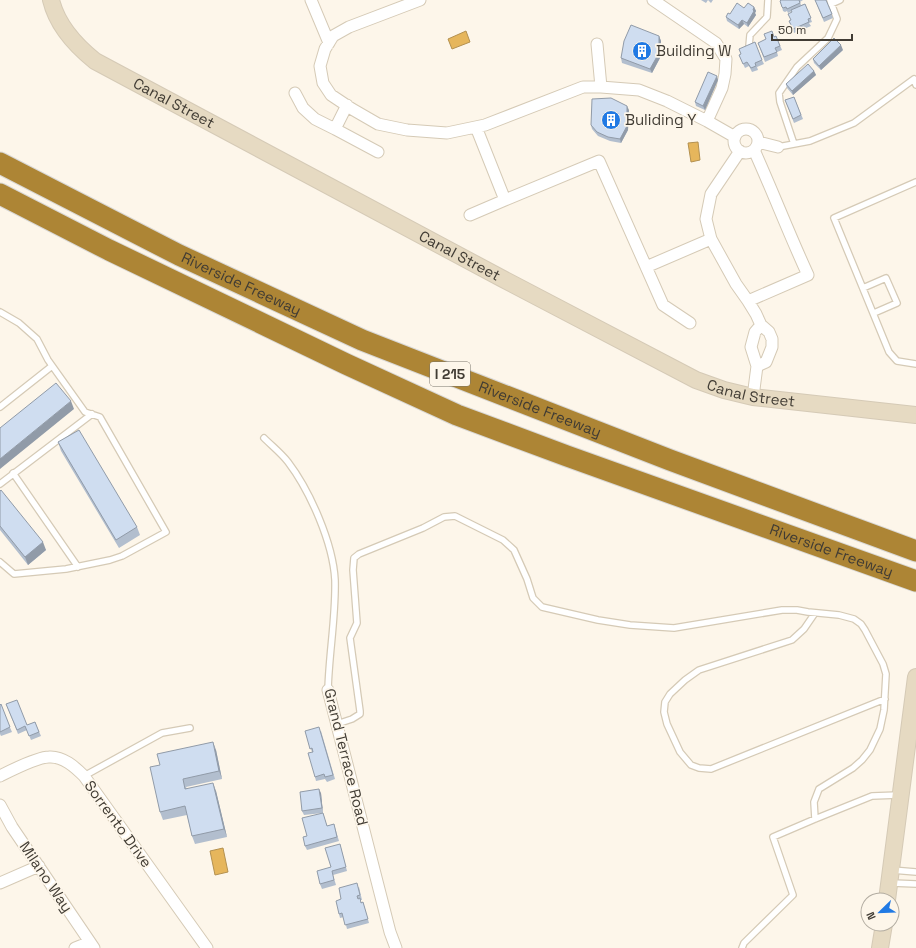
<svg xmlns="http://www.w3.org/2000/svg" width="916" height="948" font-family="'Space Grotesk',sans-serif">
  <rect width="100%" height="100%" fill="#fdf6ea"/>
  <path fill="#e6b65c" stroke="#b49150" d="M466,31L470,42L452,49L448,39Z
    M698,142L700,160L691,162L688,143Z
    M223,848L228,872L215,875L210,851Z"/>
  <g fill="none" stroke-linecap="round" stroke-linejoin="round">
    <defs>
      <path id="lane" d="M831,4L840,0
        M749,46L750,35L767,17L768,0
        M794,144L810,141L854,123L914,79L916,85
        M778,147L794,144L780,102L779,93L797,67L828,38L837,19L830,0
        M916,182L834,218L889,352L897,361L916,364
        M863,288L886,278L897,303L874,313
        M0,312L19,323L37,339L48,360L85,412L100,417L166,532L122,556L110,560L66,569L14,574L0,562
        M0,407L52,366
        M264,438C272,446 281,453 288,462C310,491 333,543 335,580C336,616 329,653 328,690
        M13,473L78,567
        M0,484L92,414
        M815,613L804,629L792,640L699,670L685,680L670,694L665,702L664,712L667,724L680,752L691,765L699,768L711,769L885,699
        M337,724L352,719L360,714V711L350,638L357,623L353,570L354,558L359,554L423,528L444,517L455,516L503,540L514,550L527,579L533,598L542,607L598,620L630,625L674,628L782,610H797L808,612L839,615L854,619L861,624L865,630L883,664L886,674L884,710L880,729L870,750L862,760L853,768L819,789L814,802L815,819
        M84,776L162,733L190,728
        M892,870L916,872
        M892,883L916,884
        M742,948L744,943L793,895L773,837L815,819L872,796L899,795"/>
      <path id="street" d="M311,0L329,43
        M420,0L349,27L333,36L325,49L320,66L323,83L331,95L352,109L378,124L407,130L447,133L485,125L583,87H601L639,90L667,101L707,121L722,88L725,74L726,59L716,43L653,0
        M597,44L601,87
        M295,93L303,108L315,119L335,129L347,105
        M707,121L735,137
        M335,129L378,152
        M734 141a12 12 0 1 1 24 0a12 12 0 1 1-24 0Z
        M758,142L778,147
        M740,151L711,194L706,219L711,239L736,284L748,301L808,275C789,234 773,192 754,150
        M505,200L599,161L663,305L690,323
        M470,215L505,200L476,127
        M646,267L711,239
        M748,301L756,314L761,325L769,332L772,339V347L766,362L757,366
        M753,397L757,366L751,347L755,332L761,325
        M328,690L390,932L396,948
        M0,776C12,770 37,757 49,757C63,756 75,767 84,776L207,948
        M0,805L12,827L94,948
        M0,883L39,866
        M75,948L90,942"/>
      <g id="secondary">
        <path id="s1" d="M51,0C57,25 75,45 95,61L503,279L696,380L724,390L753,397L916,415"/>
        <path d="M887,900L916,677"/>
        <path d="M880,948L884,924"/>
      </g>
      <g id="highway">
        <path id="s2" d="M0,163L179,255L362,340L670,460L916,551"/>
        <path id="s3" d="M0,194L109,250L346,364L457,415L567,456L916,581"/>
      </g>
    </defs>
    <use href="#lane" stroke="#d5cab6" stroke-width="8"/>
    <use href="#street" stroke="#d5cab6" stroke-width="13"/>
    <use href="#secondary" stroke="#d5cab6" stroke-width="18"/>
    <use href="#highway" stroke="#d9d8d6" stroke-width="23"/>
    <use href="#lane" stroke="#fff" stroke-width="5.5"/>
    <use href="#street" stroke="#fff" stroke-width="11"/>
    <use href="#secondary" stroke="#e6dac2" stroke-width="16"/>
    <use href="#highway" stroke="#ad8535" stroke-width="21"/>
  </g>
  <path fill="#b2bece" d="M701,0H713L711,3L708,0L706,3Z
    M781,0H803L800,2L801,5L805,4L812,22L809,23L811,26L794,33L789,21H791L792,12V11L788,13L787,11L785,12L783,11L782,7Z
    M815,0H826L833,18L824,22Z
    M754,7L756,11L755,13L756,15L748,27L744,24L739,29L727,21L726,17L730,14L744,8Z
    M659,36L661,41L660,58L652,73L622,63L621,58Z
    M776,36L782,50L777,52L778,56L765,62L758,43Z
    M843,50L821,70L814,63L813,59Z
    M739,55L762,60L764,64L757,67L758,70L752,72L749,66L745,68Z
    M814,71L816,75L793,95L787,88L786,84Z
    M718,80L705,110L696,106L695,102Z
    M794,97L803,119L794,123L785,100Z
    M629,110L628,130L621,143L610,141L598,136L592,129L591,125Z
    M58,442L137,527L140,535L119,548L61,451Z
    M0,491L46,550L28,565L0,530Z
    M6,704L27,725L35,722L41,736L31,740L27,730L18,734Z
    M0,705L12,732L1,736L0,734Z
    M305,731H321L335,779L327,782L325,779L316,781L315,777L312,752Z
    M216,750L222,779L186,787L187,789L216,791L227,837L195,844L192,836L187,815L163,820L160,812V765Z
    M321,793L323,813L304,815L302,811Z
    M323,813L327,826L334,824L339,841L307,850L305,846L307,836Z
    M340,844L347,871L333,875L336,885L322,889L320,884L331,867Z
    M359,887L362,900H361V902H363L369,923L347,929L344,917L340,918L339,914L341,899Z"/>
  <path fill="#919ba8" d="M754,7L756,11L755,13L756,15L748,27L747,23Z
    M742,20L744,24L739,29L738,25Z
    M659,36L661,41L660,58L652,73L650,69Z
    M841,45L843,50L821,70L819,66Z
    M814,71L816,75L793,95L792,91Z
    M717,76L718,80L705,110L703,106Z
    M627,106L629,110L628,130L621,143L620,139Z
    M71,401L74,409L0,469V459Z
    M43,542L46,550L28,565L25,557Z
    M213,742L216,750L222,779L219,771Z
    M213,783L216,791L227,837L224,829Z
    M319,789L321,793L323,813L322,808Z"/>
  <path fill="#cfddf0" stroke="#919ba8" d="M781,0H799L800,3L787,9L786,7L783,8L782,7L780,1Z
    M815,0H826L832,14L823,18Z
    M737,3L744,8L748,3L754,7L753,10L754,11L747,23L742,20L738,25L726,17L728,13L730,14Z
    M805,4L811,18L808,19L809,22L793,29L789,21L791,20L788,14L792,12L791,10Z
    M631,25L659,36V53L650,69L621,58L624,41Z
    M772,31L774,37L776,36L780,46L775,48L777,52L764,57L758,43L766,39L764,34Z
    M834,38L841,45L819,66L813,59Z
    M755,42L762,60L755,63L756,66L751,68L747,62L743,64L739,55L741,54L739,49Z
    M808,64L814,71L792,91L786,84Z
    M708,72L717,76L703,106L695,102Z
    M794,97L801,115L793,119L785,100Z
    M611,98L627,106V126L620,139L608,137L597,132L591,125L592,99Z
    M56,383L71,401L0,459V428Z
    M79,430L137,527L116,540L58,442Z
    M1,490L43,542L25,557L0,526V491Z
    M17,700L27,725L35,722L39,732L29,736L25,726L17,730L6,704Z
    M1,704L10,727L0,732V705Z
    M319,727L333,775L325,777L324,774L315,777L308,753L313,752L312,748L310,749L305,731Z
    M213,742L219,771L183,779L185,789L213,783L224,829L192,836L185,806L160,812L150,767L160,765L157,754Z
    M319,789L322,808L302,811L300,792Z
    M323,813L327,826L334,824L337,837L305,846L303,837L307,836L302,818Z
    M340,844L346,867L332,871L334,880L320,884L317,871L331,867L325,848Z
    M357,883L360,895L357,896L358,899L360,898L361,903L363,902L368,919L345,925L342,913L339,914L336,901L341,899L339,888Z"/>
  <defs>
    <symbol id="building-disc" viewBox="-11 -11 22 22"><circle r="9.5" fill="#217ae4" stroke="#fdf6ea"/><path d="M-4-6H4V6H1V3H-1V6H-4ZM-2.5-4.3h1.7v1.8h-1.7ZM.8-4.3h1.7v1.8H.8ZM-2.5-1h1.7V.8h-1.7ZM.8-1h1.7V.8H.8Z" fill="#fff"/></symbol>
  </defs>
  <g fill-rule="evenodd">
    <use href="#building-disc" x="631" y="40" width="22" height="22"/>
    <use href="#building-disc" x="600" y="109" width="22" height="22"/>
  </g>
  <g text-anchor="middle" stroke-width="3.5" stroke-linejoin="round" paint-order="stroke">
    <rect fill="#fdf6ea" stroke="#79746b" stroke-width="1" x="430" y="362" width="40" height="24" rx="3"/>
    <g font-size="14" font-weight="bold" fill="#413c34">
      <text x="450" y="379">I 215</text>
    </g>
    <g font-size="15" fill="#413c34" stroke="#fdf6ea" text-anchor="start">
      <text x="656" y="56">Building W</text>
      <text x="625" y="125">Buliding Y</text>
    </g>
    <g font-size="15" fill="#413c34" stroke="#fdf6ea">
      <text dy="5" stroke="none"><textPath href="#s1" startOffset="166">Canal Street</textPath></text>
      <text dy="5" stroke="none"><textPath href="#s1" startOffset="490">Canal Street</textPath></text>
      <text dy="5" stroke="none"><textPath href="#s2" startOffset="270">Riverside Freeway</textPath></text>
      <text dy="5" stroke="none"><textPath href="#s1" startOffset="814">Canal Street</textPath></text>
      <text dy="5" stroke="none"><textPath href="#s2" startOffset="594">Riverside Freeway</textPath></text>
      <text dy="5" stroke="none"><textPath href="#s3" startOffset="906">Riverside Freeway</textPath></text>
      <text transform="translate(346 757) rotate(76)" y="5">Grand Terrace Road</text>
      <text transform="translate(118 824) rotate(54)" y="5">Sorrento Drive</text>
      <text transform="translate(46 877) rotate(56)" y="5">Milano Way</text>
    </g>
  </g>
  <g transform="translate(880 912) rotate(247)"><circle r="19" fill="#fdf6ea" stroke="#b2aca1"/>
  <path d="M0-3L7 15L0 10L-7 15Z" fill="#217ae4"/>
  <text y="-6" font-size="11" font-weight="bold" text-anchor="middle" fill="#413c34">N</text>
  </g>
  <path d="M772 34v6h80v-6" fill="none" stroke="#413c34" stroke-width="2"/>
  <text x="778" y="34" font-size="12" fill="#413c34" stroke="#fdf6ea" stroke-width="3" paint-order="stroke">50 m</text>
</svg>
